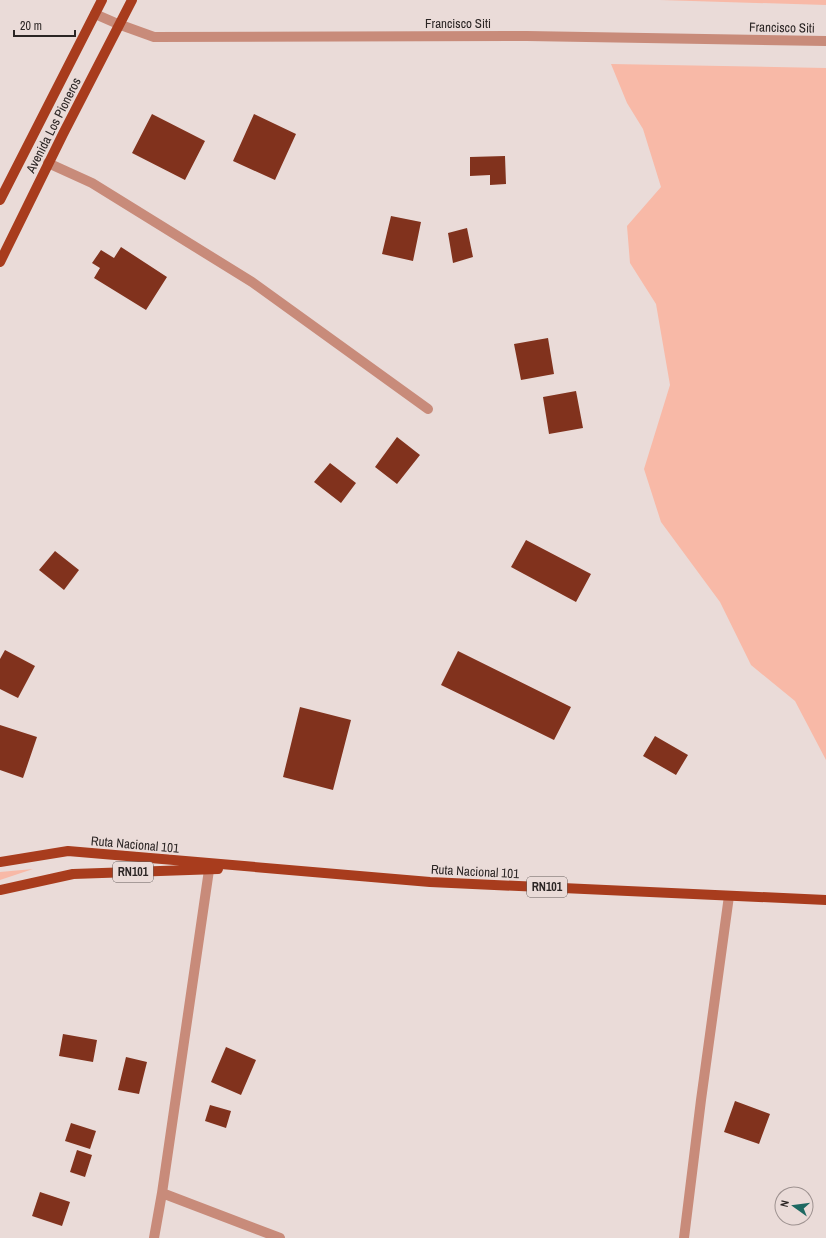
<svg xmlns="http://www.w3.org/2000/svg" width="826" height="1238" font-family="'Archivo Narrow',sans-serif">
  <rect width="100%" height="100%" fill="#eadbd8"/>
  <path fill="#f8b9a7" d="M660,0H826V5Z
    M611,64L826,68V760L795,701L751,665L720,602L661,522L644,469L670,385L656,304L630,263L627,226L661,187L643,129L627,103Z
    M33,869L0,880V872Z"/>
  <path fill="#81321d" d="M152,114L205,141L185,180L132,153Z
    M254,114L296,134L275,180L233,161Z
    M505,156L506,184L490,185V175L470,176V157Z
    M391,216L421,222L413,261L382,254Z
    M467,228L473,257L453,263L448,233Z
    M121,247L167,277L146,310L94,278L100,268L92,263L101,250L114,258Z
    M548,338L554,374L521,380L514,344Z
    M576,391L583,428L549,434L543,397Z
    M397,437L420,455L397,484L375,467Z
    M330,463L356,483L341,503L314,482Z
    M526,540L591,574L576,602L511,567Z
    M55,551L79,570L64,590L39,570Z
    M5,650L35,666L18,698L0,689V659Z
    M458,651L571,707L554,740L441,685Z
    M300,707L351,720L333,790L283,777Z
    M0,725L37,737L23,778L0,770Z
    M655,736L688,755L676,775L643,756Z
    M63,1034L97,1040L93,1062L59,1056Z
    M226,1047L256,1060L241,1095L211,1082Z
    M126,1057L147,1062L139,1094L118,1090Z
    M735,1101L770,1114L759,1144L724,1132Z
    M210,1105L231,1111L226,1128L205,1121Z
    M71,1123L96,1131L90,1149L65,1141Z
    M77,1150L92,1155L85,1177L70,1172Z
    M40,1192L70,1202L62,1226L32,1216Z"/>
  <g fill="none" stroke-linecap="round" stroke-linejoin="round">
    <path stroke="#c88b7a" stroke-width="10" d="M95,14L118,24L154,37L527,36L826,41
      M48,163L92,183L252,282L428,409
      M162,1193L280,1238
      M154,1238L162,1193L209,870
      M684,1238L701,1100L729,896"/>
    <path stroke="#a83c1d" stroke-width="10" d="M0,200L102,0
      M0,262L63,134L132,0
      M0,862L68,851L430,882L826,900
      M0,890L73,874L218,869"/>
  </g>
  <g text-anchor="middle" stroke-width="4" stroke-linejoin="round" paint-order="stroke">
    <g fill="#eadbd8" stroke="#645c5a" stroke-width="1">
      <rect x="113" y="862" width="40" height="20" rx="3"/>
      <rect x="527" y="877" width="40" height="20" rx="3"/>
    </g>
    <g font-size="12" font-weight="bold" fill="#2b2524">
      <text x="133" y="876">RN101</text>
      <text x="547" y="891">RN101</text>
    </g>
    <g font-size="13" fill="#2b2524" stroke="#eadbd8">
      <text x="458" y="28">Francisco Siti</text>
      <text transform="translate(782 27) rotate(1)" y="5">Francisco Siti</text>
      <text transform="translate(53 125) rotate(-63)" y="5">Avenida Los Pioneros</text>
      <text transform="translate(135 844) rotate(5)" y="5">Ruta Nacional 101</text>
      <text transform="translate(475 871) rotate(3)" y="5">Ruta Nacional 101</text>
    </g>
  </g>
  <g transform="translate(794 1206) rotate(284)"><circle r="19" fill="#eadbd8" stroke="#9e9290"/>
  <path d="M0-3L7 15L0 10L-7 15Z" fill="#1e6962"/>
  <text y="-6" font-size="11" font-weight="bold" text-anchor="middle" fill="#2b2524">N</text>
  </g>
  <path d="M14 30v6h61v-6" fill="none" stroke="#2b2524" stroke-width="2"/>
  <text x="20" y="30" font-size="12" fill="#2b2524" stroke="#eadbd8" stroke-width="3" paint-order="stroke">20 m</text>
</svg>
